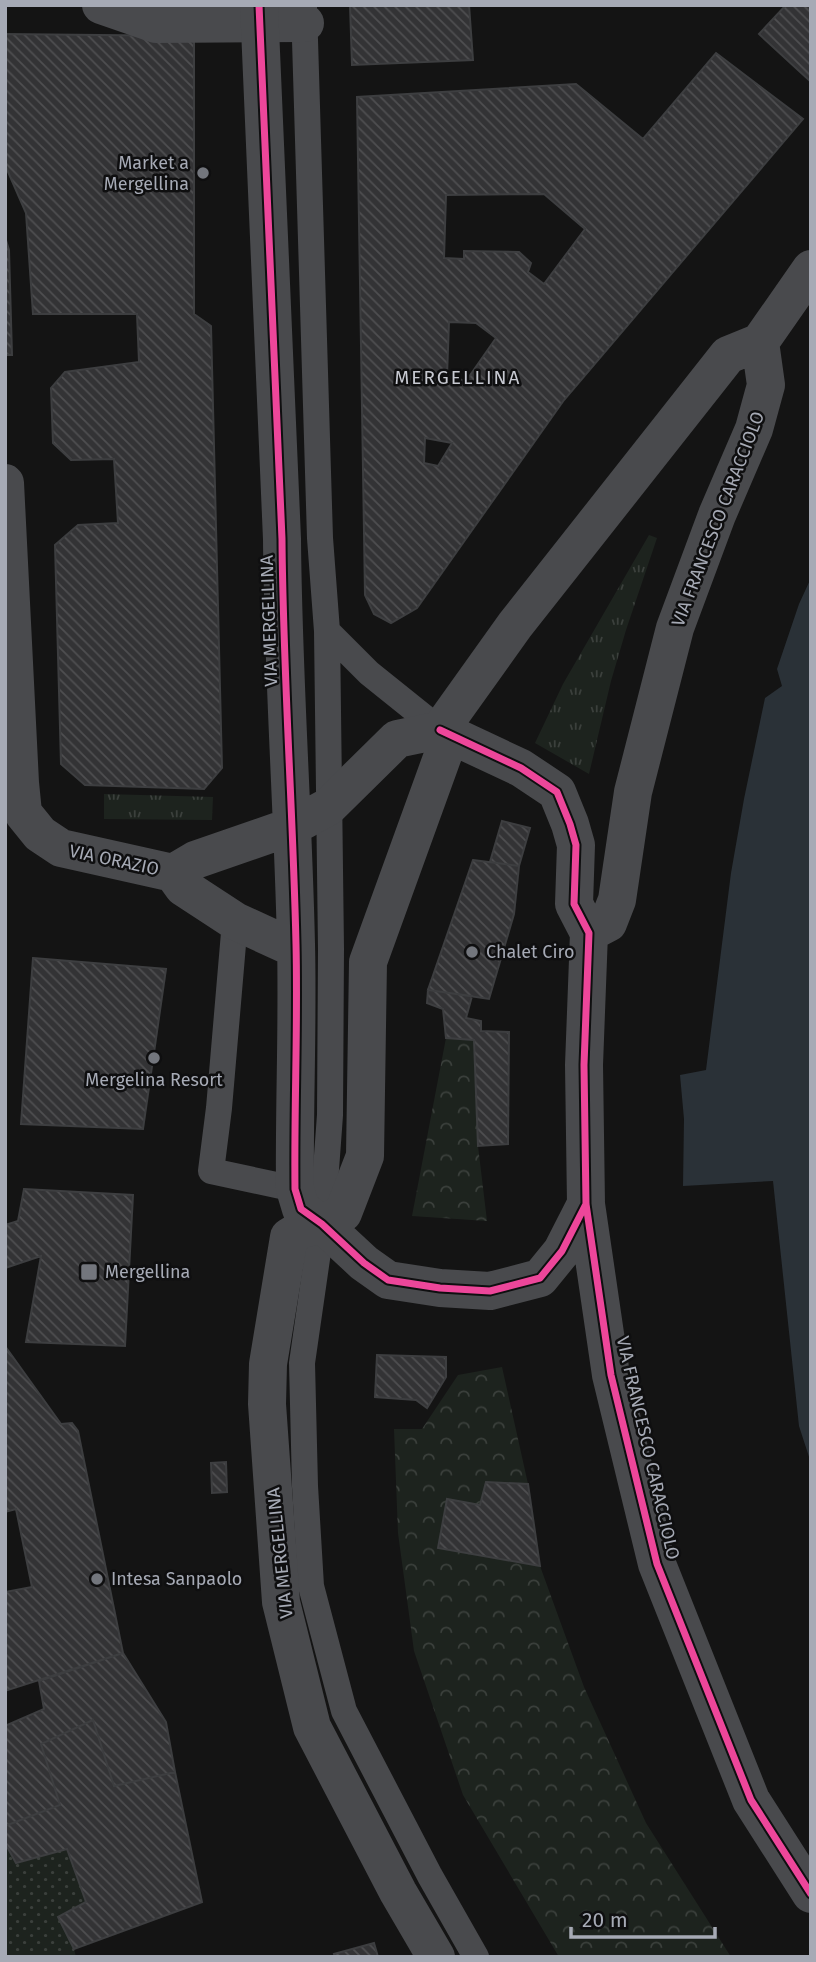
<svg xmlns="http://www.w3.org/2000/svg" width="816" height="1962" font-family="'Fira Sans',sans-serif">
  <defs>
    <pattern id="grass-tufts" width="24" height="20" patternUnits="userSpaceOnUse" patternTransform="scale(1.75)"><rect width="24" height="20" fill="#1d231e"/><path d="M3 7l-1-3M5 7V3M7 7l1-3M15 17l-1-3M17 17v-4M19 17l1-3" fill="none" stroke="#3b403c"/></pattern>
    <pattern id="park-crowns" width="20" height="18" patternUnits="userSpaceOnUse" patternTransform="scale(1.75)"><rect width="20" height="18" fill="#1d231e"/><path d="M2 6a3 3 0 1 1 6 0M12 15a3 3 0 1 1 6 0" fill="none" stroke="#3b403c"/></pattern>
    <pattern id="garden-dots" width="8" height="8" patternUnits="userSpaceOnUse" patternTransform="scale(1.75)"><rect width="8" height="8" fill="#1d231e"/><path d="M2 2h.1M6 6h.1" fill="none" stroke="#3b403c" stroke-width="1.8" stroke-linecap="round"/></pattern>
    <pattern id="building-back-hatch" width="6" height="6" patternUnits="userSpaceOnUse" patternTransform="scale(1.75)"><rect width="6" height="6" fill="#333335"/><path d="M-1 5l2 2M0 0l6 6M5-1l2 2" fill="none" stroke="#4e4e50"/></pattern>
  </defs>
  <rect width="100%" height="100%" fill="#141414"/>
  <path fill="url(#grass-tufts)" d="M649,535L657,538L626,630L611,681L589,774L535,743L563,684Z
    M104,794L213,797L212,820L104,819Z"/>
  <path fill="url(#park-crowns)" d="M446,1038L474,1040L478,1146L487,1221L412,1216Z
    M502,1367L528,1484L540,1566L584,1687L646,1823L731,1957H559L463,1795L414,1651L398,1533L394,1429H422L458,1375Z"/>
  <path fill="url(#garden-dots)" d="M5,1843L16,1863L67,1849L86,1902L74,1949L76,1957H5Z"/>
  <path fill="#2a3137" d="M811,578V1463L799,1426L773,1181L683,1186L684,1119L680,1075L706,1070L731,873L744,799L765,698L782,686L777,669L799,604Z"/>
  <path fill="url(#building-back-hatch)" stroke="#3d3e40" stroke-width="2" fill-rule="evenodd" d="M350,5H469L473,60L352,65Z
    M786,5H811V82L759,34Z
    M5,34L194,36V314L211,326L222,768L204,789L85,785L61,764L55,545L78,525L118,523L114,459L71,460L53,443L51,388L65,372L139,362L137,314H33L26,213L5,165Z
    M716,53L803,119L564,400L417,608L391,623L374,614L365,595L357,97L576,84L643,139ZM544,194L585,229L544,284L528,272L531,263L519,252L464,251V259L444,258L446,195ZM449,322L476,323L496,338L466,381L447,376ZM425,438L452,443L438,466L424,463Z
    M5,237L9,250L12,355H5Z
    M502,821L530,828L519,866L490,862Z
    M473,860L519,866L514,914L489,999L428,990Z
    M33,958L166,969L143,1129L21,1124Z
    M428,990L472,996L466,1018L481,1021V1031L509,1032L508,1144L478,1146L474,1040L446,1038L443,1009L427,1003Z
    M24,1189L133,1195L125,1346L26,1342L41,1256L5,1268V1225L18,1221Z
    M5,1346L61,1424L72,1423L78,1431L123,1653L5,1691V1592L32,1587L16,1509L5,1512Z
    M377,1355L446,1357V1377L427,1408L416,1400L375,1397Z
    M226,1462L227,1492L212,1493L211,1463Z
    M486,1482L528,1484L540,1566L438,1548L447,1499L480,1505Z
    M123,1653L166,1722L175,1772L114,1786L93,1720L41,1744L60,1805L5,1826V1726L44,1709L39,1681Z
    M93,1720L114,1786L175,1772L202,1902L74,1949L58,1917L86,1902L67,1849L16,1863L5,1843V1826L60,1805L41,1744Z
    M374,1943L378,1957H335L334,1954Z"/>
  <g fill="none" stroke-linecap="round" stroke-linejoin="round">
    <path stroke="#494a4d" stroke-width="26" d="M304,7L320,538L327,631L331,949L330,1115L322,1224L302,1363L305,1486L311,1586L344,1711L430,1876L476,1957
      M327,631L369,673L440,730
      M235,921L219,1108L211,1171L295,1189"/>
    <path stroke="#494a4d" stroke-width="38" d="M101,5L156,24L305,23"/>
    <path stroke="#494a4d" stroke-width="38" d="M259,5L282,539C283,674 293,809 296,944C298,1025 294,1107 295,1189L301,1209L322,1224L364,1263L388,1280L440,1288L490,1291L540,1278L562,1251L586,1204
      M5,483L20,783L23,813L40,834L61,848L173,873L183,887L235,921L296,949
      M440,730L521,768L557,792L570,824L576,845L574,904L589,933L584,1065L586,1204L611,1375L657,1564L751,1800L811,1894
      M173,873L195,860L293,826L328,807L397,739L440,730L515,625L728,355L760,342L811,269
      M589,933L608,923L617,900L633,792L675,628L717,515L754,429L766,385L760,342
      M436,1957L398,1892L312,1727L281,1602L267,1404L268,1364L289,1237L302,1229L322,1224L343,1213L365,1156L368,962L443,755L440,730"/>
    <defs>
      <path id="cycleway" d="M259,5L282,539C283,674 293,809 296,944C298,1025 294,1107 295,1189L301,1209L322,1224L364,1263L388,1280L440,1288L490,1291L540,1278L562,1251L586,1204
        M440,730L521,768L557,792L570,824L576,845L574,904L589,933L584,1065L586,1204L611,1375L657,1564L751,1800L811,1894"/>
    </defs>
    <use href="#cycleway" stroke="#0f0f10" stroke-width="11"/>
    <use href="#cycleway" stroke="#ed469a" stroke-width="7"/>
  </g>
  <g fill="#73767d" stroke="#0f0f10" stroke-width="2.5">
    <circle cx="203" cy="173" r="7"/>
    <circle cx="472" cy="952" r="7"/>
    <circle cx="154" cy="1058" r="7"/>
    <rect x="80" y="1263" width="18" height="18" rx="3.5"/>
    <circle cx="97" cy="1579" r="7"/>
  </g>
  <g text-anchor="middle" stroke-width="5" stroke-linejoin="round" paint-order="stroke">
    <g font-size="18" fill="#a6aab5" stroke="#0f0f10" text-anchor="start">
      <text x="189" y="169" text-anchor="end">Market a<tspan x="189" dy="21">Mergellina</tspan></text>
      <text x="486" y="958">Chalet Ciro</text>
      <text x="154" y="1086" text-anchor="middle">Mergelina Resort</text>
      <text x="105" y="1278">Mergellina</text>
      <text x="111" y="1585">Intesa Sanpaolo</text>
    </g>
    <g font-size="18" fill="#a6aab5" stroke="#0f0f10">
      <text transform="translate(718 519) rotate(-69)" y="6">VIA FRANCESCO CARACCIOLO</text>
      <text transform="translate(269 621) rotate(-92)" y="6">VIA MERGELLINA</text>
      <text transform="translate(114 860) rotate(12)" y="6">VIA ORAZIO</text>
      <text transform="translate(648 1448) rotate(77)" y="6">VIA FRANCESCO CARACCIOLO</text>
      <text transform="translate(280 1553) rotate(-96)" y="6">VIA MERGELLINA</text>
    </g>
    <g font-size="19" letter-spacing="2" fill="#c7c9d1" stroke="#0f0f10">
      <text x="458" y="384">MERGELLINA</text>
    </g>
  </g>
  <rect width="816" height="1962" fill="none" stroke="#a6aab5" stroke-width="14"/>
  <path d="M571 1927v10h144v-10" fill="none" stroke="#a6aab5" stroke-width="3.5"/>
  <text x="582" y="1927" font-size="21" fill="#a6aab5" stroke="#0f0f10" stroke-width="5" paint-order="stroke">20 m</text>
</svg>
